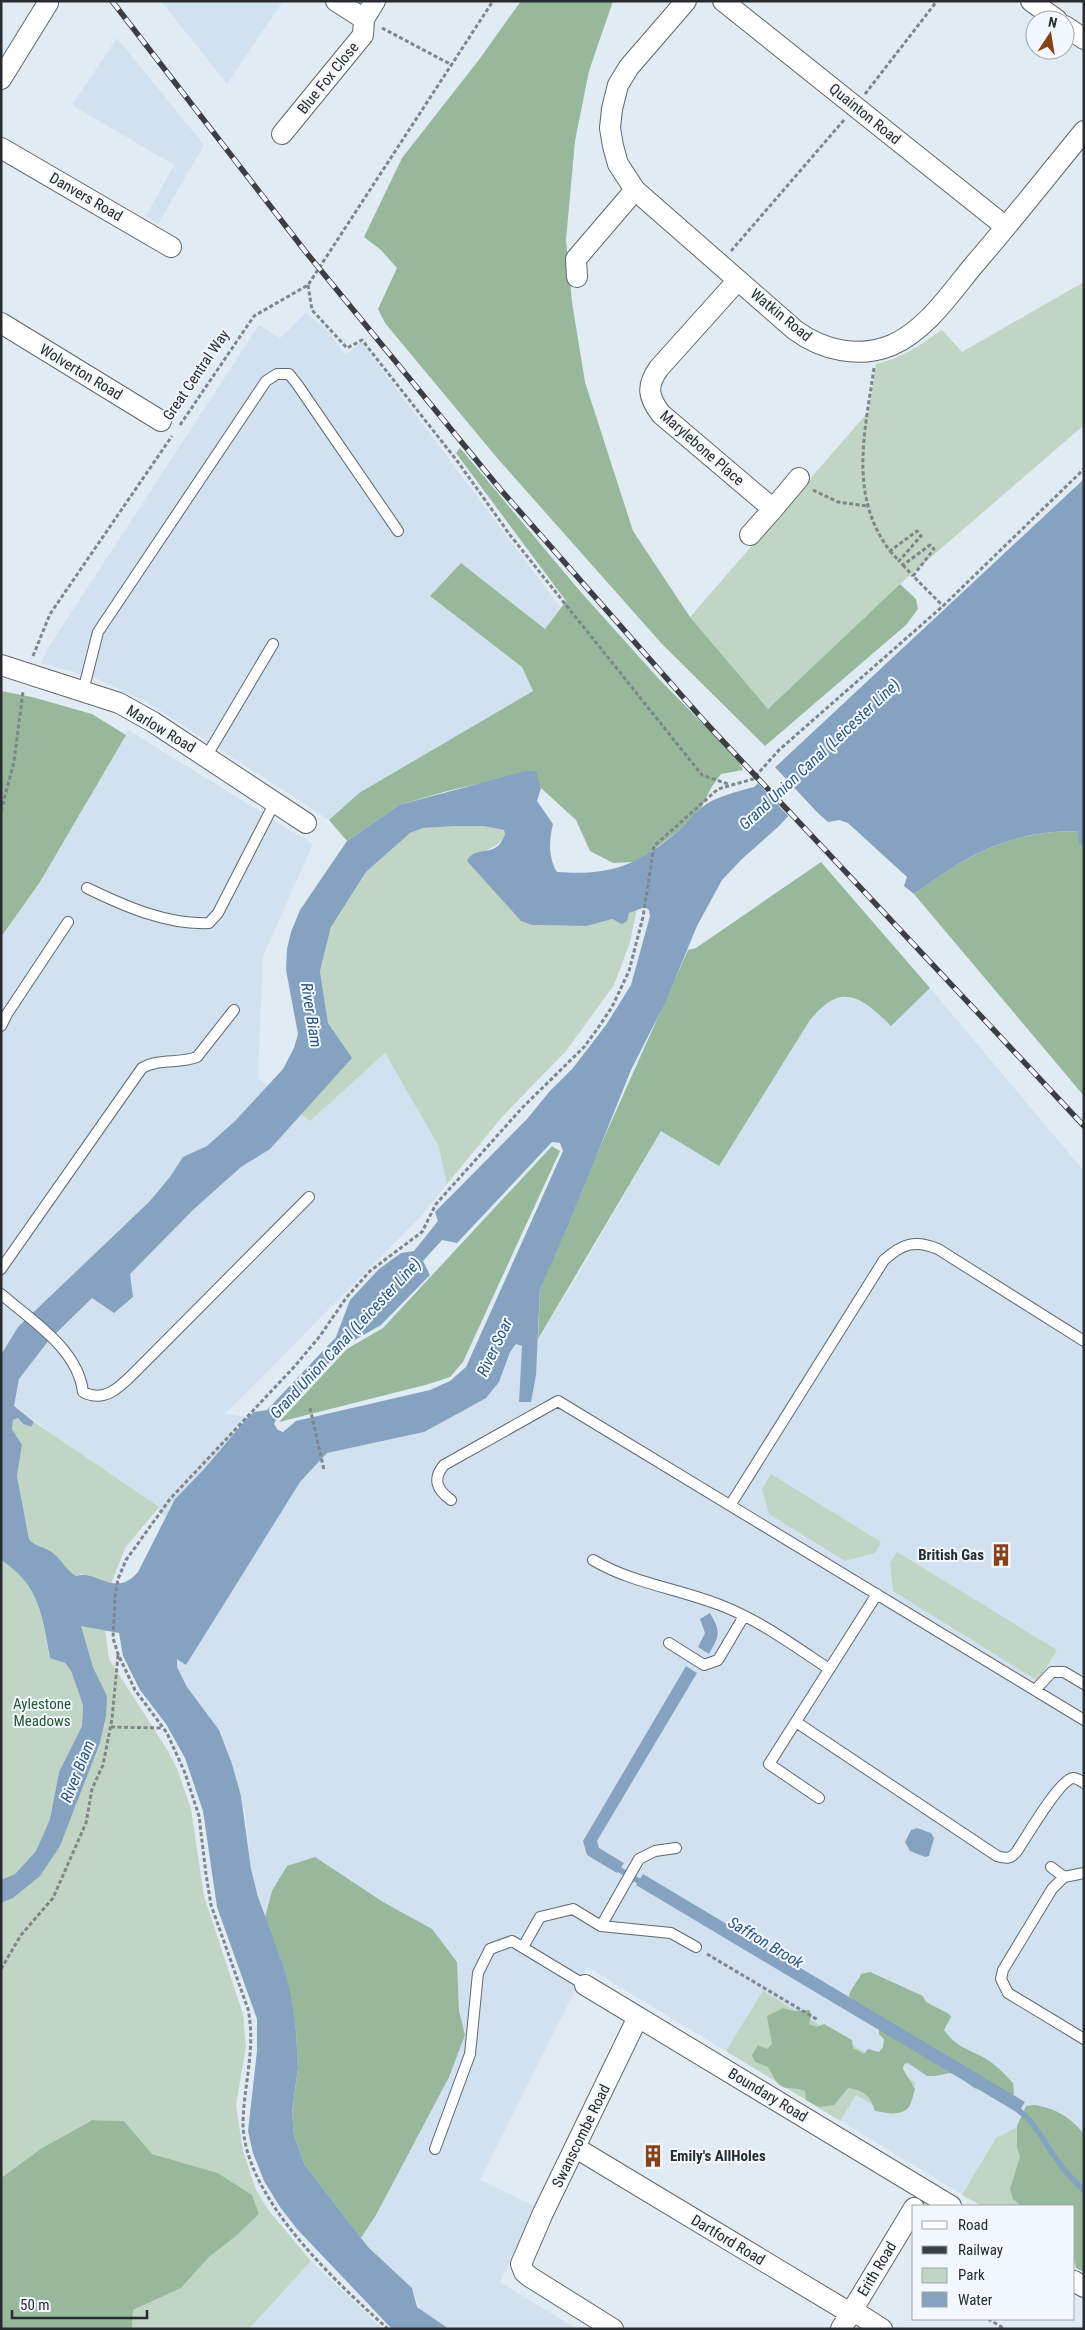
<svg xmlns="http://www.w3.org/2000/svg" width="1085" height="2330" font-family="'Roboto Condensed',sans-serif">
  <rect width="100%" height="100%" fill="#e1ebf4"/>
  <path fill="#d2e1f0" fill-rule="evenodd" d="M161,1H283L227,84Z
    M117,38L204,145L158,224L146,216L174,165L72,105Z
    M306,313L326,329L345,355L361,342L560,607L545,629L461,563L430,596L522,667L533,691L359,793L329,820L147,702L95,678L41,663L48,648L259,325L280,338Z
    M128,730L313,844L263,956L258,1078L310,1121L385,1053L438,1145L447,1184L423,1214L225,1414L248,1417L205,1468L175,1499L166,1517L14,1406L19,1379L32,1362L18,1327L1,1355V937L40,882Z
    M930,988L1084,1171V2268L1074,2262V2206H981L587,1967L480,2180L537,2207L500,2282L577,2329H449L420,2309L412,2288L368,2247L342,2214L275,1942L258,1897L251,1869L245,1812L232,1764L188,1688L177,1667V1658L186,1664L300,1482L327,1453L424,1432L470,1407L499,1382L510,1352L516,1344L522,1346L519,1402L531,1401L538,1339L575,1280L661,1131L808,1023L821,1006L829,1001L846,997L863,1001L873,1008L891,1026ZM700,1619L716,1624L719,1635L698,1647L705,1633ZM686,1666L697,1673L597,1841L598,1848L624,1863L583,1841ZM643,1874L1024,2102L1018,2113L637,1885Z
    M311,2261L383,2329H249Z"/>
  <path fill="#c0d5c3" d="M1084,282V425L900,584L768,709L690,617L869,411L876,364C904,357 919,346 942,330L962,352Z
    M456,826H483L504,830L505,835C492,855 482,846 467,861L532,925L587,926L612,919L616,921L637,908L630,942L614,985L566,1051L502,1117L447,1184L438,1145L385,1053L310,1121L301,1114L351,1058L328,1023L320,971L331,927L366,872L410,833L423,828Z
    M18,1418L23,1424L30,1427L34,1422L159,1507L125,1548L111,1584L81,1574L76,1576C66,1570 62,1560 53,1553C45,1546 36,1548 29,1539L17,1476L22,1445L12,1429L13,1420Z
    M771,1474L881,1542L875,1553L845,1561L769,1514L762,1489Z
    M897,1552L1057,1650L1038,1681L893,1591L890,1563Z
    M1,1560C39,1584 42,1615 49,1656L65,1663L71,1671L83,1705L82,1726L59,1772L50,1819L36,1851L15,1874L1,1880Z
    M81,1626L105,1629L109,1659L168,1751L178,1771L191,1809L204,1896L243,2014L246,2047L236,2105L243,2151L256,2190L269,2211L311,2261L249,2329H132L133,2310L181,2288L209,2257L236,2236L259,2214L252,2195L218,2173L152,2154L124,2121L91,2120L42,2148L1,2178V1903L13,1898L60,1846L100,1743L107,1696L93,1667Z
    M763,1991L916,2083L900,2109L891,2115L856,2095L840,2121L726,2051Z
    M1043,2114L1084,2141V2268L1074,2262V2206H982L962,2195L996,2138Z"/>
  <path fill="#97b89b" d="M521,1H613L589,71L575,141L566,240L572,302L585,382L633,531L690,617L768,709L900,584L916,599L918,609L906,625L765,746L662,644L498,459L385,323L378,309L397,268L381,250L364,237L402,158L478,61Z
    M460,448L579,590L659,679L738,760L743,770L721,774L711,788L701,808L678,831L647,855L633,862L613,863L590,851L576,820L541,788L535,771L451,790L399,805L347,841L329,820L359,793L533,691L522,667L430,596L461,563L545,629L566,601L456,453Z
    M1,691L32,697L92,714L126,735L40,882L1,937Z
    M1079,831V843L1084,846V1096L914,894C969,854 1009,831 1079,831Z
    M821,862L930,988L891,1026C859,994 839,982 808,1023L719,1166L661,1131L538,1339L540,1289L545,1275L568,1226L595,1158L688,950L696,948Z
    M552,1146L560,1151L463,1362L450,1377L429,1384L279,1422L347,1349L383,1328Z
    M315,1857L383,1902L432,1929L457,1962L459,2011L465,2035L449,2077L376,2215L361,2238L305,2165L294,2135L292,2114L298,2068L296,2030L284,1967L265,1917L272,1891L287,1866Z
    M870,1972L923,1996L926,2002L949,2014L951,2017L944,2030C956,2046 963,2047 979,2055C992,2061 1004,2073 1013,2083L1014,2094L1008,2098L974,2088L957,2075L950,2073L935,2076H927L908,2063L904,2064L903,2069L915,2089C913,2095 912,2100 910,2105C904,2117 886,2113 875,2111C870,2095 865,2091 848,2088L834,2105L819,2107L806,2100L805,2091C797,2088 795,2089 788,2088C777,2088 773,2075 768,2067L755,2062L752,2055L758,2045L767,2049L772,2044L767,2016L783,2008L793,2011L810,2010L811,2016L809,2024L817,2027L824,2024L852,2040L853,2048L864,2054L868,2049L879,2052L883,2047L884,2039L879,2034V2028L849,1996C851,1987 858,1982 861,1974Z
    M1035,2105C1057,2109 1070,2117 1084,2134V2272L1076,2268L1074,2257V2206H1022L1013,2199L1010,2189L1020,2157L1017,2147V2126L1026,2106Z
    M92,2120L124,2121L152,2154L218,2173L252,2195L259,2214L236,2236L209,2257L181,2288L133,2310L132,2329H1V2178L42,2148Z"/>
  <path fill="#85a3c1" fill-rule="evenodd" d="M1084,479V846L1079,844L1078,831C1009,831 968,854 914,894L904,886L907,877L848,823L839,820L828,822L803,800L779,826L742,859L722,880L697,926L666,1001L631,1070L568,1226L540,1289L536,1375L531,1402H519L522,1346L516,1344L510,1352L499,1382L486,1398L470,1407L424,1432L327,1453L300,1482L186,1665L177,1659V1667L187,1687L219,1730L232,1764L241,1796L251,1869L258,1897L284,1967L291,1996L296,2030L298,2068L292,2113L294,2135L305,2165L368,2247L412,2288L417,2307L449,2329H392L297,2229L280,2207L264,2181L253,2153L248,2131L257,2051V2019L217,1907L203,1811L185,1758L166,1724L140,1690L123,1656L119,1633L81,1626L93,1667L107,1696L106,1716L100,1743L60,1846L40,1876L13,1898L1,1903V1880L15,1874L36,1851L50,1819L59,1772L82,1726L83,1705L71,1671L65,1663L50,1658C42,1616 40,1585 1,1560V1355L18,1327L149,1202L170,1177L183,1157L207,1146L235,1121L283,1069L294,1048L298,1034L286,970L287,949L291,932L300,910L347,841L399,805L526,771H536L541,788L537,801L553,824C549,841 548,857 557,872C609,876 637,866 677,832C685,825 692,815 701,808C716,796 736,792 754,787ZM456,826H483L504,830L505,835C503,838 501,843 498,846C488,854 473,848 467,861L521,921L532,925L587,926L612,919L622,924L627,921L629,913L645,907L649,910L650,916L631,985L606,1025L573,1068L550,1091L527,1119L435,1212L438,1221L414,1251L401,1253L379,1269L350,1300L336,1337L267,1410L254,1412L248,1417L205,1468L175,1499L138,1572C115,1599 96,1569 76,1576C66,1570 62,1560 53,1553C45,1546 36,1548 29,1539L17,1476L22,1445L12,1429L13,1420L18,1418L23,1424L31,1427L34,1422L14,1406L19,1379L49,1340L92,1298L114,1313L133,1297L130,1274L194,1209L241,1167L270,1149L352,1058L328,1023L320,971L331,927L366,872L410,833L423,828ZM552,1142L560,1143L563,1151L466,1367L450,1381L430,1390L296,1421L283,1432L278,1430L274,1424L277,1418L346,1345L381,1325L430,1275L423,1261L442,1240L457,1243Z
    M710,1613C721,1632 720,1635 709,1654L698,1647L705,1633L700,1619Z
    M686,1666L697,1673L597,1841L599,1848L624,1863L617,1873L587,1855L583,1841Z
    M917,1828L931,1833L934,1838L929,1856L925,1857L910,1851L905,1842L911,1830Z
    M643,1874L1025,2102L1018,2113L636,1885Z"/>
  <path fill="#e1ebf4" d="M773,765L829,825L826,824L803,803L790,818L756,781Z"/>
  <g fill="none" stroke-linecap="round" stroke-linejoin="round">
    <path stroke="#85a3c1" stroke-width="5.5" d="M613,1866L644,1884
      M1014,2107C1036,2121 1044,2144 1060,2164C1067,2174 1076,2182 1084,2191"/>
    <defs>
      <path id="lane" d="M83,691L98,632L266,381L277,374H289L297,384L398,531
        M206,757L273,644
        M87,888C124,906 167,925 209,923L218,913L275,802
        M1,1026L7,1014L68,922
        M1,1269L142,1068C159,1058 179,1064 197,1057L234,1010
        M1,1294C31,1320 78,1349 83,1392C104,1403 119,1388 134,1373L309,1197
        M451,1500C437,1490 432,1479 444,1465L558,1401L1084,1720
        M731,1504L884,1260C902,1244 915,1239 938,1249L1084,1341
        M593,1560C633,1584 682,1589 725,1607C762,1622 796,1647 829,1669
        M669,1643L704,1665L718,1660L744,1616
        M1035,1690L1052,1672H1064L1084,1684
        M796,1722L997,1856C1007,1859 1011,1859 1017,1851C1026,1838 1059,1780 1073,1778C1077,1778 1081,1781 1084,1783
        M819,1798L769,1764L877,1594
        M1051,1867L1064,1877
        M1084,1873L1064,1877L1052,1889L1003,1970L1001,1979L1008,1993L1084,2039
        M601,1926L639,1859L655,1851L676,1848
        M523,1947L540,1917L573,1909L601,1926L671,1933L696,1947
        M435,2149L470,2054L478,1973L490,1949L512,1941L585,1985"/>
      <path id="street" d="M336,1L364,19L375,1
        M686,1L629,67L618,85L612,109L610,128L613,146L618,164L635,190L795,330C822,350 859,359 892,345C926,330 950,294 973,266C1011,222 1047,176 1084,131
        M723,1L1006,227
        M1031,1L1057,20
        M1065,26L1084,39
        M1,79L48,3L46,1
        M282,134L363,35L364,19
        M1,148L171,247
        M577,277L576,259L635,190
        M738,280L659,368C646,386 648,397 661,414L773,509L799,478
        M1,323L161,421
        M750,535L773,509
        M1,665L119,703L153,722L306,823
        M585,1985L951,2206
        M576,2148L850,2313L860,2315L882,2329
        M1074,2281L1084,2287
        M613,2329L530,2277L524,2272L521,2264L543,2213L638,2017
        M841,2329L914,2208"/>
    </defs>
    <use href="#lane" stroke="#5f686f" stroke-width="12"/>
    <use href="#street" stroke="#5f686f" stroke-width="22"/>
    <path stroke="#7f858b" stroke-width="3" stroke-dasharray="4 2.5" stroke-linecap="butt" d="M382,28L452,65
      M865,94L937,1
      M731,251L844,120
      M308,285L312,310L347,348L362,340L458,462L510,535L702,775L728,784
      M874,368C865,432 848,495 890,551L917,531L921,536L899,561L903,565L930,545L934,549L913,576L943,606
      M180,425L254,316L308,285L493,1
      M813,490L838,502L867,506
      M890,551L899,561
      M903,565L913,576
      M33,656L50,614L172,436
      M1,811L14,762L23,691
      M310,1408L324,1470
      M111,1727L163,1728
      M707,1954L818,2020
      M1,1969L21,1935L53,1898L86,1823L92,1789L103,1765L112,1719L118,1655
      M988,2319L1005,2329
      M388,2329C336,2282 243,2197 243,2122C244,2084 256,2047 248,2009L211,1905L206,1874L199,1816L185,1773L167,1733L135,1690L118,1654L113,1638L115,1597L118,1579L126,1560L170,1499L294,1367L320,1336L346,1298L370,1271L422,1232L436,1204L522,1108L584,1047L598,1028L612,1007L629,971L643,917L654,846L718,789L753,779L779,750L943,606L1084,469"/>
    <use href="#lane" stroke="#fff" stroke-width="10"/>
    <use href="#street" stroke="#fff" stroke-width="20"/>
    <defs>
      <path id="rail" d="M112,1L305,251L500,489L705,722L1084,1126"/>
    </defs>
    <use href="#rail" stroke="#3b3f43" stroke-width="5.5"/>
    <use href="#rail" stroke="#f2f8fe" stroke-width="4" stroke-dasharray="11" stroke-linecap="butt"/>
  </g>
  <defs>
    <symbol id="building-bare" viewBox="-9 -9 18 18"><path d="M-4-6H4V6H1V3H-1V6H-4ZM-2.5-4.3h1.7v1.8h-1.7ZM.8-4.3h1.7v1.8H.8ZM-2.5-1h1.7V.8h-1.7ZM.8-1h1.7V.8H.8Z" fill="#874219" stroke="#f2f8fe" stroke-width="2.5" paint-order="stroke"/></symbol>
  </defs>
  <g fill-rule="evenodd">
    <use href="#building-bare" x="985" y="1539" width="32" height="32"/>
    <use href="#building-bare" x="637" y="2140" width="32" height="32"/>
  </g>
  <g text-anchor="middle" stroke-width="4" stroke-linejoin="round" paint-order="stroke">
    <g font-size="15" fill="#282b2f" stroke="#f2f8fe">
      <text transform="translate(328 78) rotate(-51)" y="5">Blue Fox Close</text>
      <text transform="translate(865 114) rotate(39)" y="5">Quainton Road</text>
      <text transform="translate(86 197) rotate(30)" y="5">Danvers Road</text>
      <text transform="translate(781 315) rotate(39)" y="5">Watkin Road</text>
      <text transform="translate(81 372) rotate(31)" y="5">Wolverton Road</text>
      <text transform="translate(196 375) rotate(-56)" y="5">Great Central Way</text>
      <text transform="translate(702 448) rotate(41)" y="5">Marylebone Place</text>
      <text transform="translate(161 729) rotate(31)" y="5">Marlow Road</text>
      <text transform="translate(768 2095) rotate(31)" y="5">Boundary Road</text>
      <text transform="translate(581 2136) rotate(-64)" y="5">Swanscombe Road</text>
      <text transform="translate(728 2240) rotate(31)" y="5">Dartford Road</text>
      <text transform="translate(877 2269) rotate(-59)" y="5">Erith Road</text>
    </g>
    <g font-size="15" font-weight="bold" fill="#282b2f" stroke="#f2f8fe" text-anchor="end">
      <text x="984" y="1560">British Gas</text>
      <text x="670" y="2161" text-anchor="start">Emily's AllHoles</text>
    </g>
    <g font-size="15" fill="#255830" stroke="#f2f8fe">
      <text x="42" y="1709">Aylestone<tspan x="42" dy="17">Meadows</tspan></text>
    </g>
    <g font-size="16" font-style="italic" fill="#27557f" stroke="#f2f8fe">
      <text transform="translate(819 754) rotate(-43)" y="6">Grand Union Canal (Leicester Line)</text>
      <text transform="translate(312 1015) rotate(81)" y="6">River Biam</text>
      <text transform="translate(345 1338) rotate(-47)" y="6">Grand Union Canal (Leicester Line)</text>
      <text transform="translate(494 1347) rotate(-65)" y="6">River Soar</text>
      <text transform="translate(77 1771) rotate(-68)" y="6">River Biam</text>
      <text transform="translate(766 1942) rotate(31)" y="6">Saffron Brook</text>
    </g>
  </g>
  <rect width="1085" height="2330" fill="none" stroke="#282b2f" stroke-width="5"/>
  <rect x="912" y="2205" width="162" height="115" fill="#f2f8fe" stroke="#a1a6ab"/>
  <rect x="922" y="2221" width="25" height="8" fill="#ffffff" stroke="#a1a6ab"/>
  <text x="958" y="2230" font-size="15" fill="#282b2f">Road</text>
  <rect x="922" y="2246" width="25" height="8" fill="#3b3f43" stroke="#a1a6ab"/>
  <text x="958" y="2255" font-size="15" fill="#282b2f">Railway</text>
  <rect x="922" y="2268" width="25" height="15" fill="#c0d5c3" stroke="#a1a6ab"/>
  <text x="958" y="2280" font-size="15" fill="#282b2f">Park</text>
  <rect x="922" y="2292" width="25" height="15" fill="#85a3c1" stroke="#a1a6ab"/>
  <text x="958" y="2305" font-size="15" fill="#282b2f">Water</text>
  <g transform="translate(1050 35) rotate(12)"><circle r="24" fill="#f2f8fe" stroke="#a1a6ab"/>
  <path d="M0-4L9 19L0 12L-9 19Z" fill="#874219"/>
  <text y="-8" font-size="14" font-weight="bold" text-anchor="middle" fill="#282b2f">N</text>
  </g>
  <path d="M12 2310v8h135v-8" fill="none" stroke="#282b2f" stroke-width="2.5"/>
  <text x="20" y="2310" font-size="15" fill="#282b2f" stroke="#f2f8fe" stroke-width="4" paint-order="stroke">50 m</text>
</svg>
